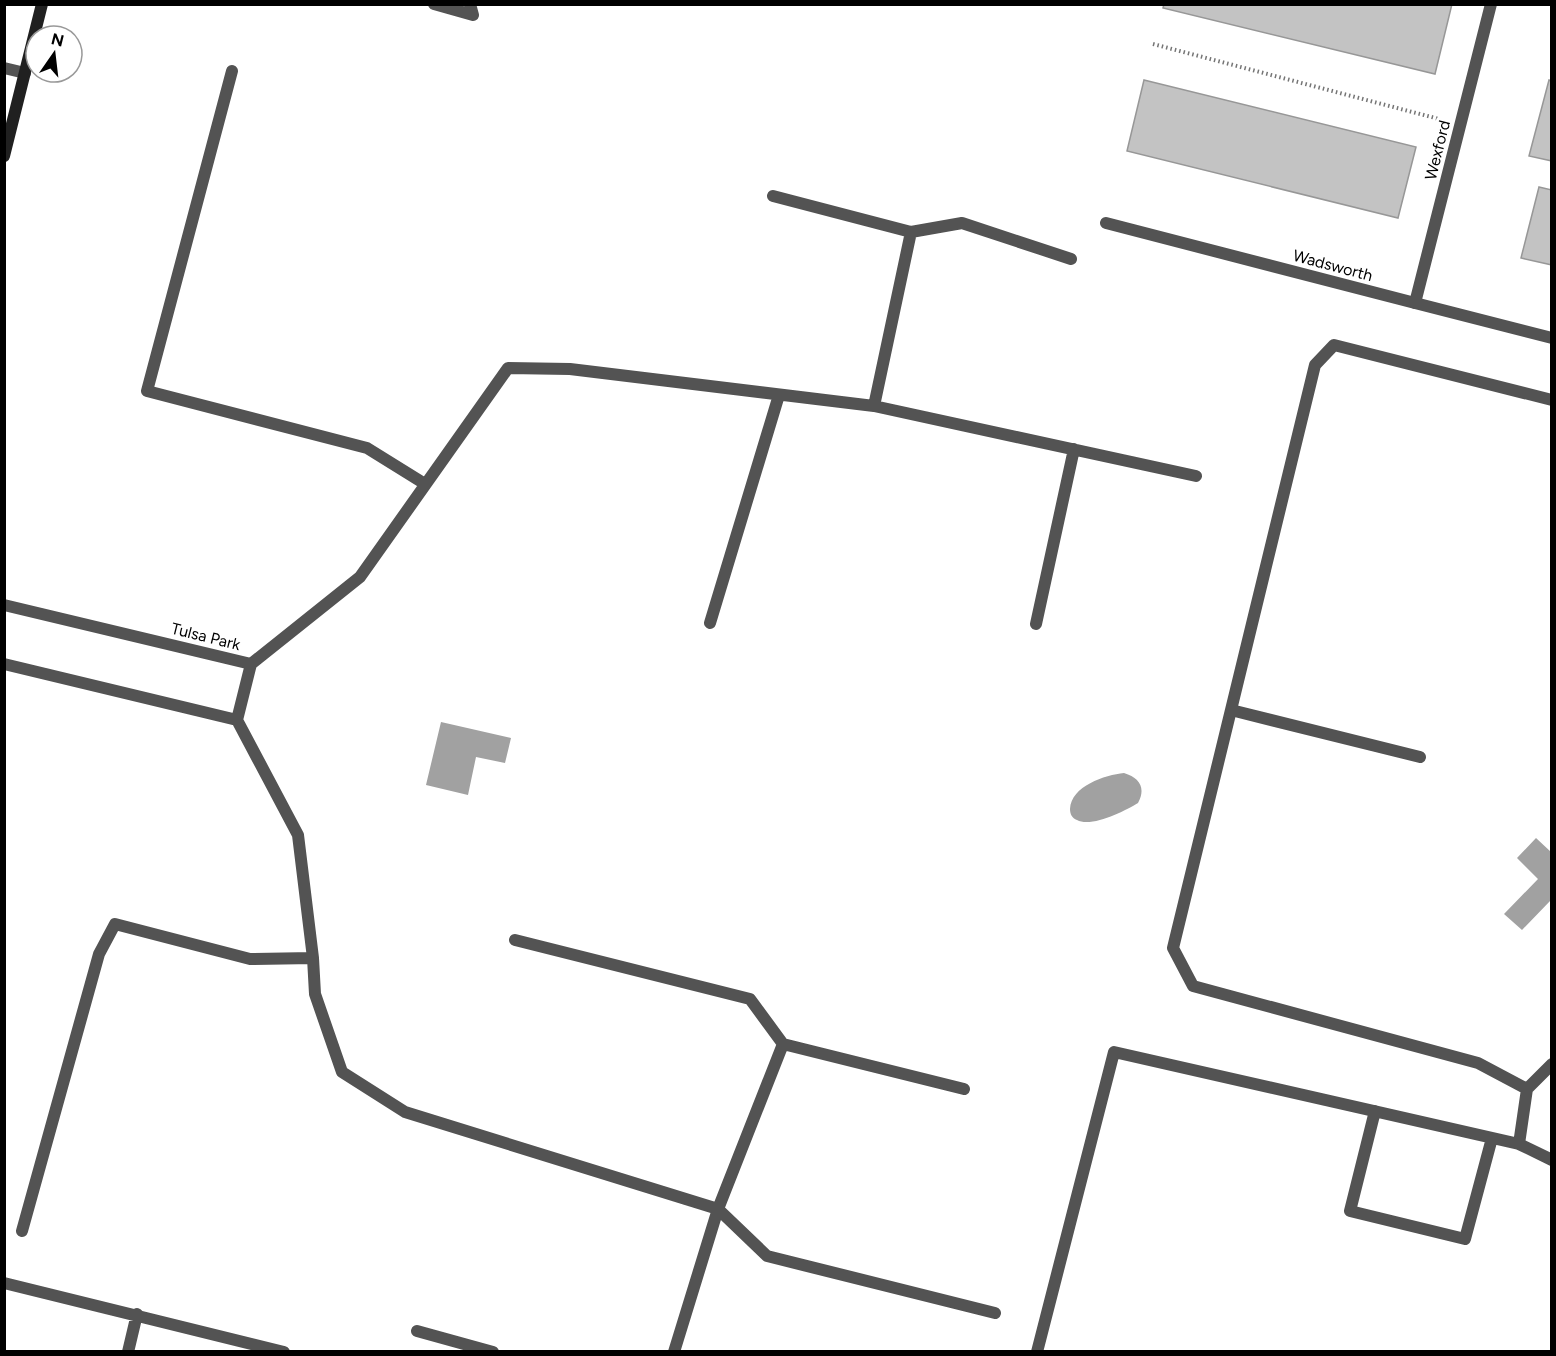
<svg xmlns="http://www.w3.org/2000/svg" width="1556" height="1356" font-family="Figtree,sans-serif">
  <rect width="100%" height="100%" fill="#fff"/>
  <path fill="#a1a1a1" d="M441,722L511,738L505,763L476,757L468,795L426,785Z
    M1124,773C1140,778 1146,788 1138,803C1125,811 1091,828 1077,820C1072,818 1070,814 1070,809C1071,786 1105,775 1124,773Z
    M1536,838L1551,852V900L1522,930L1504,914L1538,879L1517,858Z"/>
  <path fill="#c3c3c3" stroke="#979797" stroke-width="1.5" d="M1164,4H1452L1435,74L1163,8Z
    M1144,80L1416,147L1398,218L1127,151Z
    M1549,80L1552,81V161L1529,156Z
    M1539,187L1552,190V265L1521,258Z"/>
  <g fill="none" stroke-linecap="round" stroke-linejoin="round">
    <path stroke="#757575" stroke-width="4" stroke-dasharray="1.5 3" stroke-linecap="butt" d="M1153,44L1439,119"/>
    <path stroke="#535353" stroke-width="12" d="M434,4L473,15L470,4
      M232,71L147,391L367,448L425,484
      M773,196L911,232L874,406
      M1106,223L1415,303
      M911,232L962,223L1071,259
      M1552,400L1334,345L1315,365L1173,948L1193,986L1478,1063L1527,1089L1552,1064
      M4,605L251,664
      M710,623L779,395
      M1036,624L1074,449
      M4,664L237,720
      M251,664L360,577L508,368L570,369L874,406L1196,476
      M1231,710L1420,757
      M237,720L298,835L313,958L315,994L342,1072L405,1112L718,1209L767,1256L995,1313
      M237,720L251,664
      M515,940L750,999L783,1044L718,1209L674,1352
      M783,1044L964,1089
      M1527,1089L1519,1144L1552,1160
      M1375,1111L1350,1211L1465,1239L1492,1138
      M22,1231L99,954L115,924L250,959L313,958
      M4,1283L284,1352
      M417,1331L493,1352
      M128,1352L137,1314
      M1037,1352L1114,1052L1519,1144"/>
    <path stroke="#535353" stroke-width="12" d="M1491,4L1415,303L1552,338
      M4,68L25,73"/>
    <path stroke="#202020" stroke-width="12" d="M4,156L42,4"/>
  </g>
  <g text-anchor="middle" stroke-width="6" stroke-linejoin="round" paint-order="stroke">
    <g font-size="16" fill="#000" stroke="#fff">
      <text transform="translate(1437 150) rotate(-76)" y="6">Wexford</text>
      <text transform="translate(1333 265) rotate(15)" y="6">Wadsworth</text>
      <text transform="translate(206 636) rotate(14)" y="6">Tulsa Park</text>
    </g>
  </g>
  <rect width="1556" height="1356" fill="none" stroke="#000000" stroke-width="12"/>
  <g transform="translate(54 54) rotate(14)"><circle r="28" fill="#ffffff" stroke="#999999" stroke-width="1.5"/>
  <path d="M0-4.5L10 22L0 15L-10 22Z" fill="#000000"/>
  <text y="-9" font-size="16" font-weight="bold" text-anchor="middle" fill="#000000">N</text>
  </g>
</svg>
